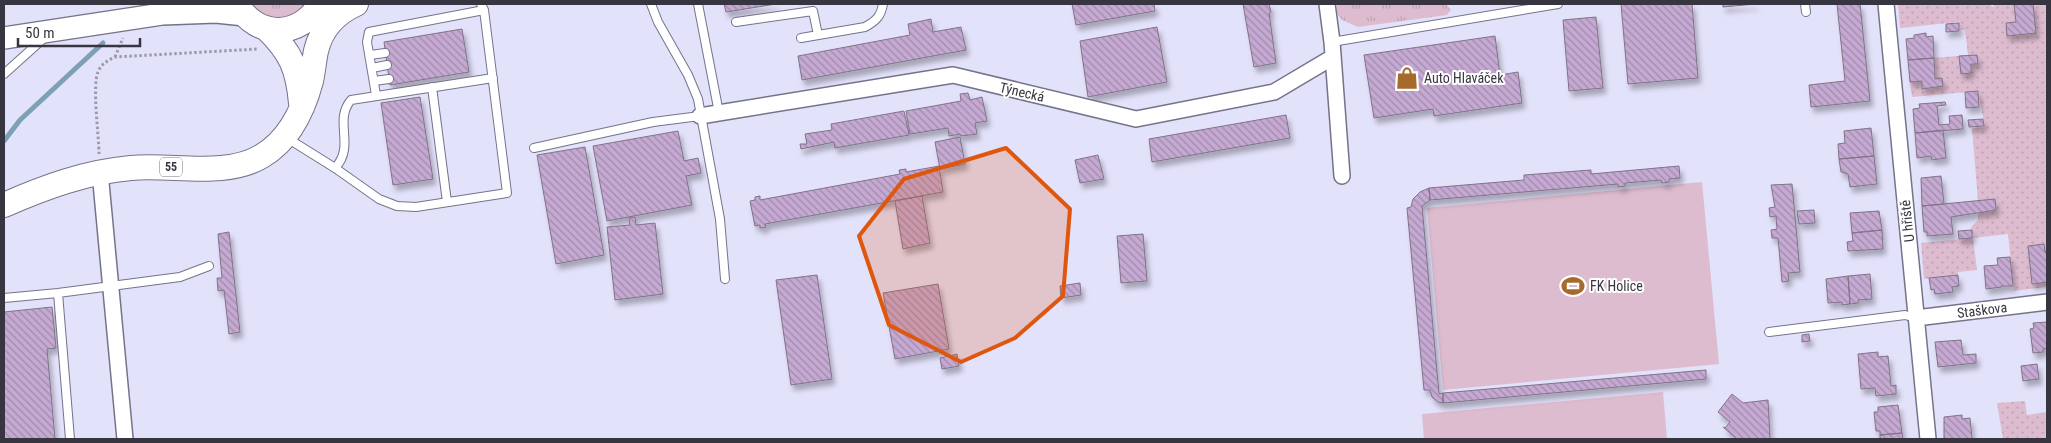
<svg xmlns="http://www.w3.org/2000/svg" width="2051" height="443" font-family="'Roboto Condensed',sans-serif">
  <defs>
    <pattern id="grass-tufts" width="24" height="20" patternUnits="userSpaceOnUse" patternTransform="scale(1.25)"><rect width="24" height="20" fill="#debcd0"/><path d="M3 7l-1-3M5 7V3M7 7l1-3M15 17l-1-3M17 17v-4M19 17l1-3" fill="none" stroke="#bfa2b4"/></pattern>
    <pattern id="garden-dots" width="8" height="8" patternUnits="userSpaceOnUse" patternTransform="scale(1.25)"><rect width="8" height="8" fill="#debcd0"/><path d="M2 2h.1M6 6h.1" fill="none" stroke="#bfa2b4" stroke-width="1.8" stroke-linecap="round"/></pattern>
    <pattern id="building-back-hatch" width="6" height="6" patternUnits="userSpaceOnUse" patternTransform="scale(1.25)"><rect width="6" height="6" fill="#c5a9d2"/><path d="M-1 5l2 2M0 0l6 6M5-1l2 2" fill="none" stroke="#a18aac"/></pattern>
    <filter id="shadow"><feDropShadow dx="3" dy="5.5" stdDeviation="2.5" flood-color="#0004"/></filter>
  </defs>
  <rect width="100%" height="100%" fill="#e3e2fb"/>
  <path fill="url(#grass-tufts)" d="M250,4H307C297,15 281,25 265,17C260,14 255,8 250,4Z
    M1337,4H1446L1451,10L1447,15L1358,27L1342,20L1337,14Z"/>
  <path fill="url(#garden-dots)" d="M1898,4H1989L1993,7L1995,4H2047V287L2014,291L2008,234L1973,238L1977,270L1958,272V275L1924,279L1921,243L1972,238L1971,227L1978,220V201L1972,128L1984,127C1984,115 1979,103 1978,91L1912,97L1910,82L1922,81L1923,89L1943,86L1942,79H1935L1934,58L1968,55L1965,30H1960L1958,22L1900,28Z
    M2025,401L2027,415L2047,412V439H2003L1997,403Z"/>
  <path fill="#debcd0" d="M1702,182L1719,364L1443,390L1427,208Z
    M1663,392L1667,439H1424L1422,414Z"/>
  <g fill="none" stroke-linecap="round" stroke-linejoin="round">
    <path stroke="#7ea0b7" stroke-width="5" d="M4,141L20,120L103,43"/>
  </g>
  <path fill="url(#building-back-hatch)" stroke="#807387" filter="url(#shadow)" d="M724,4H776L726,12Z
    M1072,4H1154L1155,11L1076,25Z
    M1243,4H1269L1271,12L1269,13L1276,63L1254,67Z
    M1621,4H1692L1698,78L1628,84Z
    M1723,4H1755L1723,7Z
    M1837,4H1860L1870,101L1811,107L1809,85L1845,81Z
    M2014,4H2033L2036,33L2007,36L2006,23L2016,22Z
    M1596,17L1603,88L1569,91L1563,20Z
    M931,19L933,32L961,27L966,50L802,80L798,56L910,35L908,24Z
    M1959,23V31L1946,32V24Z
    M1157,27L1167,82L1088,97L1080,41Z
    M462,29L469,72L390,85L384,42Z
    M1926,33V37L1933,36L1934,58L1908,60L1906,39L1914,38V35Z
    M1495,36L1500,75L1518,72L1522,103L1434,116L1433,109L1374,118L1364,55Z
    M1977,55L1978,64H1971V73L1961,74L1959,56Z
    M1934,58L1935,79L1942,78L1943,86L1922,89V81L1910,82L1908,60Z
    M1978,91L1979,107L1966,108L1965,92Z
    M968,93L970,100L982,97L987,121L975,123L977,134L961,136L960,134L949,136L948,128L910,134L906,111L961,101L960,94Z
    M420,97L433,179L393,185L381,103Z
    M1945,102L1946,105L1937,106L1939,125L1950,124L1949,116L1962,115L1963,129L1915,133L1913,109L1920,108L1919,104Z
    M904,111L909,135L835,148L834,142L801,149L800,144H807L805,134L832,130L831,124Z
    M1286,115L1290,138L1152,162L1149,139Z
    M1983,119L1984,126L1969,127L1968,120Z
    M1871,128L1874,156L1839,159L1838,144L1845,143L1844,131Z
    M1943,130L1946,158L1932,160L1931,156L1917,158L1915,133Z
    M678,131L684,161L698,158L701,173L686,176L692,205L607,221L593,146Z
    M960,137L965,164L940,169L935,142Z
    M585,147L604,255L556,264L537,155Z
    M1098,155L1104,179L1080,183L1075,160Z
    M1874,156L1877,184L1850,187L1848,174L1841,172L1839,159Z
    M939,166L943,192L765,224L766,227L760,228V225L755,226L750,201L755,200V197L760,196V200L900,174L899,170L906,169V172Z
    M1679,166L1680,178L1669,179V182L1662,183L1661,180L1625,183V186L1618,187V184L1430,200L1429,188L1524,180V175L1591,170V174Z
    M1941,176L1944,204L1922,206L1921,178Z
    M1792,184L1800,272L1788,273L1789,281L1782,282L1778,238H1772L1771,230L1777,229L1776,216L1770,217L1769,208L1775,207L1771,185Z
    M1429,188L1430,200L1422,206L1439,394L1443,393V403L1438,402L1432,397L1430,390H1424L1407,208L1411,207L1413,199L1420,192Z
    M922,196L930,243L903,249L895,201Z
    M1995,199L1996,210L1951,217L1953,234L1927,236V232H1924L1922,206Z
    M1814,210L1815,223L1799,224L1797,211Z
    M1879,211L1882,230L1852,233L1850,213Z
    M635,217L636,225L655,223L663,294L615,300L607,227L630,225L629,218Z
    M1882,230L1883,249L1848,251L1847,242L1853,241L1852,233Z
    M1972,230V238L1959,239L1958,231Z
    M229,232L240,332L229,334L224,290L218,291L217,278H222L218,234Z
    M1143,234L1147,281L1121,283L1117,236Z
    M2044,244L2045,252H2047V282L2032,284L2028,246Z
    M2010,257L2013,286H2001V287L1986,289L1984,266L1998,265L1997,258Z
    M1870,274L1872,299L1858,300V303L1850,304L1848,276Z
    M817,275L832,379L791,385L776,280Z
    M1958,275L1959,286L1952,287L1953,292L1935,294L1934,289L1931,290L1929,278Z
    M1848,276L1850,304L1842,305V302L1828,303L1826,279Z
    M1080,283L1081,295L1061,298L1060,286Z
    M938,284L949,349L895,359L883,293Z
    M52,307L56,348L47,349L55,439H4V312Z
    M2047,322V348L2043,349V352L2033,353L2030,329L2034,328L2033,323Z
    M1809,334L1810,341L1802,342V335Z
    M1961,340L1963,355L1976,354V363L1938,367L1935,342Z
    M1878,352V357L1888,356L1891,386L1896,385V394L1876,396L1875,388L1861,389L1858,354Z
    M957,354L959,366L942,369L940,358Z
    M2037,364L2039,379L2023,381L2021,366Z
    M1706,370V379L1443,403V393Z
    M1732,394L1743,403L1768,400L1770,439H1737L1723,427L1725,428L1730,422L1718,412Z
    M1898,405L1902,433L1880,435V431H1876L1874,412H1878V407Z
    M1962,415V419L1970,418L1972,439H1944V417Z
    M1902,433L1903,439H1880V435Z"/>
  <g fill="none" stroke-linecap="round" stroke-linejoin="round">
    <defs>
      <path id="lane" d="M651,4L658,22L688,75L698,99L720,219L725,279
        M698,4L719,113
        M1805,4L1806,12
        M736,22L813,11L818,35
        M801,38L865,27C876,21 881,16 883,4
        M1332,42L1558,4
        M370,55L385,53
        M372,68L387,65
        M4,74L44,38
        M374,81L389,79
        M432,87L447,202
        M376,95L367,42L369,32L484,10
        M287,138L335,168L379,199L397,206L416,207L507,193L484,10L481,4
        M534,148L653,122L700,116
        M335,168C356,146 333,121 351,100L493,78
        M58,293L70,439
        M4,298L58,293L180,277L209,266
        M1769,332L1905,315L1916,318"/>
      <path id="street" d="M1327,4L1332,42L1342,176
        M1886,4L1928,439
        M700,116L953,75L1136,119L1274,92L1333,57
        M100,172L125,439
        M1916,318L2047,302"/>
      <path id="secondary" d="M4,38L162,14L216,12L245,15"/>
      <path id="primary" d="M237,4C257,39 300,38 320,4
        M266,28C291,52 298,69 301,103
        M4,205C45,187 86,172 131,168C172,164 226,178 262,156C289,140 303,111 311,81C313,72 314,61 316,51C321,29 336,13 356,4"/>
    </defs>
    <use href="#lane" stroke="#747389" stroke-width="10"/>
    <use href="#street" stroke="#747389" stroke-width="18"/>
    <use href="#secondary" stroke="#747389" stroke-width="24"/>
    <use href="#primary" stroke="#747389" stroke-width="26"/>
    <path stroke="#9b9aad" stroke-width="3" stroke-dasharray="2.5 2.5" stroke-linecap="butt" d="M115,57L123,38
      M99,154C99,136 92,86 98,72C101,64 107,61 115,57L258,49"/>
    <use href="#lane" stroke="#fff" stroke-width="8"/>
    <use href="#street" stroke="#fff" stroke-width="15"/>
    <use href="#secondary" stroke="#fff" stroke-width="21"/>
    <use href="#primary" stroke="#fff" stroke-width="24"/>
  </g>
  <path fill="#df570f" fill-opacity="0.2" stroke="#df570f" stroke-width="4" stroke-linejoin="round" d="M1006,148L1070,209L1063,296L1015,338L961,362L889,325L859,236L904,179Z"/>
  <defs>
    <symbol id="shop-bare" viewBox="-9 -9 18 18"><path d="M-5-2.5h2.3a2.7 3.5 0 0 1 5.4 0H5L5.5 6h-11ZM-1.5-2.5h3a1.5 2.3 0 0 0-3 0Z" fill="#a66a2c" stroke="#fff" stroke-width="2.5" paint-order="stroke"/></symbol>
    <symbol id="stadium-bare" viewBox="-9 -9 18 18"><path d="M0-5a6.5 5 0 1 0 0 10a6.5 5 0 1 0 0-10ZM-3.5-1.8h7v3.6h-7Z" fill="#a66a2c" stroke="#fff" stroke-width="2.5" paint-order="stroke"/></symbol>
  </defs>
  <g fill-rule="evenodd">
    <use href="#shop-bare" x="1391" y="62" width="32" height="32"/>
    <use href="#stadium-bare" x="1557" y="270" width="32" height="32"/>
  </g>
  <g text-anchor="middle" stroke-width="4" stroke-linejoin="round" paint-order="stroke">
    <rect fill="#fff" stroke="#737279" stroke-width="1" x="160" y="157.5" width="22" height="19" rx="4"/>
    <g font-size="12" font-weight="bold" fill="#373640">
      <text x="171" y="171">55</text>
    </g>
    <g font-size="14" fill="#373640" stroke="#fff" text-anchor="start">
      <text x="1424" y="83">Auto Hlaváček</text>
      <text x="1590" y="291">FK Holice</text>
    </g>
    <g font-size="14" fill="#373640" stroke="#fff">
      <text transform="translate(1022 92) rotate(13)" y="5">Týnecká</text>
      <text transform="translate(1907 221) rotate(-96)" y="5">U hřiště</text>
      <text transform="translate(1982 310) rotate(-7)" y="5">Staškova</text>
    </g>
  </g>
  <rect width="2051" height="443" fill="none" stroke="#373640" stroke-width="10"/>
  <path d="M18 38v8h122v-8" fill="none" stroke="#373640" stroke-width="2.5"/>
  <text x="25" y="38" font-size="15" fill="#373640" stroke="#ffffff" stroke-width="4" paint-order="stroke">50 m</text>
</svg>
